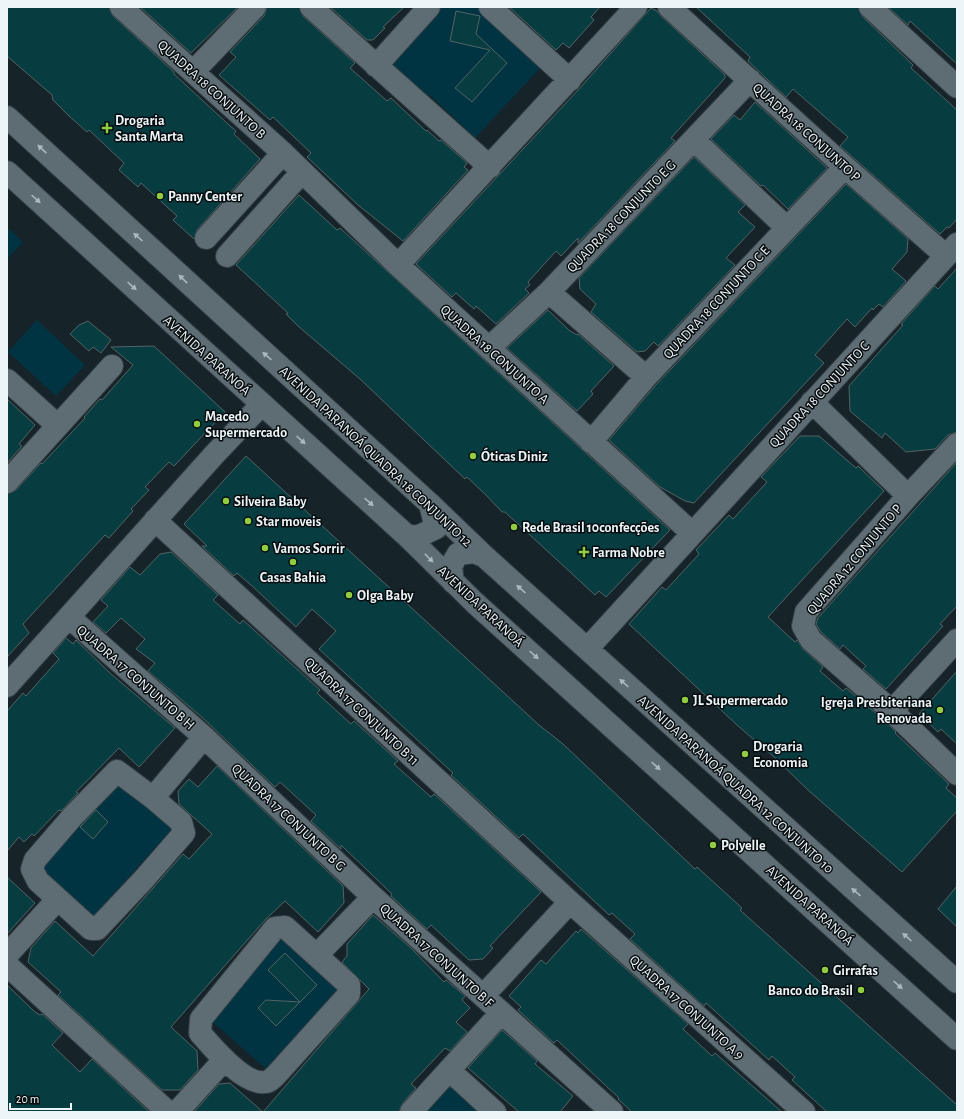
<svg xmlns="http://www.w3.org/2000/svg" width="964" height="1119" font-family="'Alegreya Sans',sans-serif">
  <rect width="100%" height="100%" fill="#162429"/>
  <path fill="#003443" d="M436,7H477L541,67L475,138L431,96L410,88L384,63Z
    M7,227L23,242L7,259Z
    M37,320L85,365L56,396L8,352Z
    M123,770L181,819L94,916L38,866Z
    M281,929L343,983L267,1070L206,1016Z
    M447,1080L491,1112H417Z"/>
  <path fill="#073d41" stroke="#526365" d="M7,7H109L113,16L174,72V74L228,124L236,131L234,134L260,159L197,230L194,239L173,220L177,216L141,183L138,187L119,170L124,163L89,130L87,132L69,116L53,100L52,95L7,56Z
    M140,7H238L191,53Z
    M267,7H299L303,16L355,63L350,68L387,101L391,98L426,131L427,130L439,141L441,140L467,163L464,167L468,170L403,241L358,205L307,157L311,153L273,117L270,120L219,75L236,57L230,52L264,16Z
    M330,7H404L383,27L385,28L373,40H367Z
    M509,7H600L591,17L594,20L569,48L563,43L556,50Z
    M696,7H858L862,16L913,65L911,68L957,110V219L949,228L947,227L940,234L840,146L848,137L793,89L786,97L748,61L750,57Z
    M888,7H957V64L910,21L908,25Z
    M651,8L657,11L661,16L725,75V78L671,138L675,141L578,243V238L561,256L556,251L528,282L530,285L525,289L529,293L496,324L476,306L474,309L456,293L452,297L416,264L579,89Z
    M456,11L480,16L476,34L507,63L472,102L455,88L490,50L450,41Z
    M755,102L827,168L788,209L763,185L761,186L711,139L734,115L740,120Z
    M694,157L745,205L738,212L755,227L726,258L735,265L658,346L654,342L645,351L637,352L591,312L596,304L580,289L579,278Z
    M846,184L908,239L907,252L892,269L906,281L883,307L879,304L873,310L872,308L855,327L847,319L815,355L824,363L694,503L685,501L660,487L609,440L655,386Z
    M299,195L337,230L340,228L670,530L606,597L599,591L595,595L505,512H502L487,496L467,477L465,479L360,379L298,326L286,314L288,313L236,265Z
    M957,268V432L948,435L935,449L906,452L885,433L882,438L850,411L849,386L903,325L901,324L935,286L938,289Z
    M548,310L570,331L577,335L578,334L614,366L591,391L593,394L577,411L507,348Z
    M88,321L111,340L101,353L93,347L89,351L70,334L79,325Z
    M154,346L225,412L174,466L169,462L145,487L149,490L131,509L133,511L109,538L105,535L23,624L29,633L7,657V494L16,490L41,463L42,464L85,418L84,417L100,399L102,400L133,365L111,347Z
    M7,399L35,425L19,444L22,446L7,463Z
    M800,436H819L856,468L858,466L884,491L768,617L795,642L797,640L803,649L823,667L820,671L843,691L846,688L884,720L896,732L895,733L949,784L946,788L957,798V811L902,872L808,790L774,757L737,725L629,624L662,587L666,590L699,554L696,550L713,532L729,515L733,519L767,482L761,477Z
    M246,456L539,725L563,744L695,869L697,867L742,908L740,910L957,1105V1112H827L792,1080L795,1077L772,1056L769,1060L706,1003L704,1006L630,939L635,934L612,913L609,915L523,834L519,838L451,775L453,773L319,649L336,631L312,609L296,627L251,585L237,573L234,576L202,546H207L184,524Z
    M957,462V606L940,624L943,626L886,689L863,669L866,666L843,645L840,649L821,632L816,624L818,618Z
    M171,552L218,595L213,600L240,624L243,620L320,690L317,693L351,724L354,721L398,761L394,764L431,797L434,794L541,892L490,946L493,948L483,959L469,960L431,925L427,929L391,896L392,894L341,845V849L311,821L316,815L280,782L275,787L204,719L148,671L155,663L136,649L145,639L121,618L106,633L93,622L108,606L101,600L130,567L140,575L160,554Z
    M66,638L73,644L76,640L111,674L175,728L139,767L119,748L76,792L78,793L61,811L59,810L34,836L32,834L24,842L19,837L7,851V711L23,693L26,696L59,659L53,653Z
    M957,671V744L941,729L938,732L919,714Z
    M217,766L343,886L344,903L318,932L285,901L265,920L171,1027L197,1051L198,1070L180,1090H162L58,995L61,992L28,962L31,948L55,921L93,956L183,854L189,859L212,834L179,804L178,791L189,779L198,787Z
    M96,810L108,822L93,839L80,827Z
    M7,877L35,903L7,934Z
    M957,886V927L938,909Z
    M373,915L411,948L444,982L446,980L465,996L462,1000L470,1008L456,1022L467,1032L450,1051L445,1048L411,1084L416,1088L402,1104L399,1112H194L219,1084L230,1083L263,1112L369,989L342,962L347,956V944Z
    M581,929L688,1024L683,1029L712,1056L715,1053L782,1112H632L618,1099L619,1098L557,1040L554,1043L518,1010L521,1007L509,996L541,960L546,964L576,931L578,933Z
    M285,953L317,985L276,1026L258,1008L266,1000L300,1002L268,970Z
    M7,985L35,1012L40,1015L42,1014L63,1033L52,1045L80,1072L92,1059L149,1112H7Z
    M502,1030L537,1061L535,1064L573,1096L560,1112H519L468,1068Z"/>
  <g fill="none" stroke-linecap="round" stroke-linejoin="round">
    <defs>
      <path id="minor" d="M121,7L283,153L398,265L692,533
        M311,7L490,167
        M490,7L570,80
        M669,7L845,167L946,256
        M870,7L957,87
        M376,66L429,7
        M193,72L255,7
        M7,117L430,504L484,556L957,982
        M694,140L786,227
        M7,172L406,535L475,603L957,1039
        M206,238L283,153
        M227,256L302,172
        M398,265L636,7
        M549,292L646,377
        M489,348L549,292L750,80
        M7,380L57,425
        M812,402L908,496
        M591,442L646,377L845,167
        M957,444L908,496L806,612L803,626L811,640L892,711L957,774
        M7,482L112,366
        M155,520L570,902L804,1112
        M406,535L417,537L436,528L430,504
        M453,582L451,566L458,554L474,552L484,556
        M69,617L204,737L373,897L612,1112
        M587,649L957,244
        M7,686L213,456L262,404
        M892,711L957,640
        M117,771L153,798L181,822L184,833L144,879L97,929H91L38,881L32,869L35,860L73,816Z
        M153,798L204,737
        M285,927L349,985V994L276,1075C273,1078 269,1082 266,1082C245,1086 213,1048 200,1033L201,1019L275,928Z
        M7,955L57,900
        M317,955L373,897
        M7,965L168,1112
        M483,996L570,902
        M449,1070L495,1112
        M177,1112L224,1060
        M411,1112L501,1013"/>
    </defs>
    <use href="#minor" stroke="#364045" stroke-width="24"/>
    <use href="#minor" stroke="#5d6d73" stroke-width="22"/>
  </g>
  <defs><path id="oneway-solid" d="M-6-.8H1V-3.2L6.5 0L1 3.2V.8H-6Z"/></defs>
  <g fill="#acb8bc">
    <use href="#oneway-solid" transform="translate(42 149) rotate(-137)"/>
    <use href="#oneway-solid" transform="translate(36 199) rotate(42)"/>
    <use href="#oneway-solid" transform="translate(138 237) rotate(-138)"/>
    <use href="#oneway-solid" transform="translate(183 279) rotate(-136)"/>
    <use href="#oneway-solid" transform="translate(132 286) rotate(42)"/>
    <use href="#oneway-solid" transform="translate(267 356) rotate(-138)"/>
    <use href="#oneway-solid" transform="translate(301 440) rotate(42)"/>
    <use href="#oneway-solid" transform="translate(369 502) rotate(42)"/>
    <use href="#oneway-solid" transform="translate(429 558) rotate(45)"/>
    <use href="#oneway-solid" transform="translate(521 589) rotate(-138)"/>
    <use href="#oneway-solid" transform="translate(534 655) rotate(42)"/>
    <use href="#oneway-solid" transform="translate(624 683) rotate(-138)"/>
    <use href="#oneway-solid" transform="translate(656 766) rotate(42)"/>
    <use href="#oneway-solid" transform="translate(856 892) rotate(-139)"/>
    <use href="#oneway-solid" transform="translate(907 937) rotate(-138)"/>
    <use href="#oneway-solid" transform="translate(898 985) rotate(42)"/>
  </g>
  <g fill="#90cd40" stroke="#070c0f" stroke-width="1.5">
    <path d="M105 122h4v4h4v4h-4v4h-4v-4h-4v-4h4z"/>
    <circle cx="160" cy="196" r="4"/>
    <circle cx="197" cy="424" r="4"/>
    <circle cx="473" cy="456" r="4"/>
    <circle cx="226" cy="501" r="4"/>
    <circle cx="248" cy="521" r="4"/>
    <circle cx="514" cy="527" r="4"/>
    <circle cx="265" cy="548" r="4"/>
    <path d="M582 546h4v4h4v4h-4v4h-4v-4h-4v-4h4z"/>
    <circle cx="293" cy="562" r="4"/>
    <circle cx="349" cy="595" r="4"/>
    <circle cx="685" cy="700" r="4"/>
    <circle cx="940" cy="710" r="4"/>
    <circle cx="745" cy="754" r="4"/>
    <circle cx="713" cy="845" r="4"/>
    <circle cx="825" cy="970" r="4"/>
    <circle cx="861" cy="990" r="4"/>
  </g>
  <g text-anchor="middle" stroke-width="3" stroke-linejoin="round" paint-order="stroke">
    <g font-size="14" fill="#ecf5f8" stroke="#070c0f">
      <text transform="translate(212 89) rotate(42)" y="5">QUADRA 18 CONJUNTO B</text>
      <text transform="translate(807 132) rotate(42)" y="5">QUADRA 18 CONJUNTO P</text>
      <text transform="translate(621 216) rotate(-46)" y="5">QUADRA 18 CONJUNTO E G</text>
      <text transform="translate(716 302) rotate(-47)" y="5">QUADRA 18 CONJUNTO C E</text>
      <text transform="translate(495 354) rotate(42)" y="5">QUADRA 18 CONJUNTO A</text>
      <text transform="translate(207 355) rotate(42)" y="5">AVENIDA PARANOÁ</text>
      <text transform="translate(819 394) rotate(-47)" y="5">QUADRA 18 CONJUNTO C</text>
      <text transform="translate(376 456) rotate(43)" y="5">AVENIDA PARANOÁ QUADRA 18 CONJUNTO 12</text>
      <text transform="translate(854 559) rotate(-50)" y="5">QUADRA 12 CONJUNTO P</text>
      <text transform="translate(481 606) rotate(43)" y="5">AVENIDA PARANOÁ</text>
      <text transform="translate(136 677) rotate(41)" y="5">QUADRA 17 CONJUNTO B H</text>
      <text transform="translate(362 711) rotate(43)" y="5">QUADRA 17 CONJUNTO B 11</text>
      <text transform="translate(736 784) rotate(42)" y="5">AVENIDA PARANOÁ QUADRA 12 CONJUNTO 10</text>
      <text transform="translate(289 817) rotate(43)" y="5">QUADRA 17 CONJUNTO B G</text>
      <text transform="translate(810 905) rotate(42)" y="5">AVENIDA PARANOÁ</text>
      <text transform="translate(437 955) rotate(42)" y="5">QUADRA 17 CONJUNTO B F</text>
      <text transform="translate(687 1007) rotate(42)" y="5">QUADRA 17 CONJUNTO A 9</text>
    </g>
    <g font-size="14" font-weight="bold" fill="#ecf5f8" stroke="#070c0f" text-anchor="start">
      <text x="115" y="125">Drogaria<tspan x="115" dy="16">Santa Marta</tspan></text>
      <text x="168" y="201">Panny Center</text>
      <text x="205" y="421">Macedo<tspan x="205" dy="16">Supermercado</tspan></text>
      <text x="481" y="461">Óticas Diniz</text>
      <text x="234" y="506">Silveira Baby</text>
      <text x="256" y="526">Star moveis</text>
      <text x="522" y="532">Rede Brasil 10confecções</text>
      <text x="273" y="553">Vamos Sorrir</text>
      <text x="592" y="557">Farma Nobre</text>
      <text x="293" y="582" text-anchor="middle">Casas Bahia</text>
      <text x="357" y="600">Olga Baby</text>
      <text x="693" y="705">JL Supermercado</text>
      <text x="932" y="707" text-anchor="end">Igreja Presbiteriana<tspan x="932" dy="16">Renovada</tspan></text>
      <text x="753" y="751">Drogaria<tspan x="753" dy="16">Economia</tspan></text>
      <text x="721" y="850">Polyelle</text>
      <text x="833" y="975">Girrafas</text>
      <text x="853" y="995" text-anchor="end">Banco do Brasil</text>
    </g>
  </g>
  <rect width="964" height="1119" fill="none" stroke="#ecf5f8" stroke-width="16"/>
  <path d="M10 1103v6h61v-6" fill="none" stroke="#ecf5f8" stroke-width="2"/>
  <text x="16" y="1103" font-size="12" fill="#ecf5f8" stroke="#070c0f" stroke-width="3" paint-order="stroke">20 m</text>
</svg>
